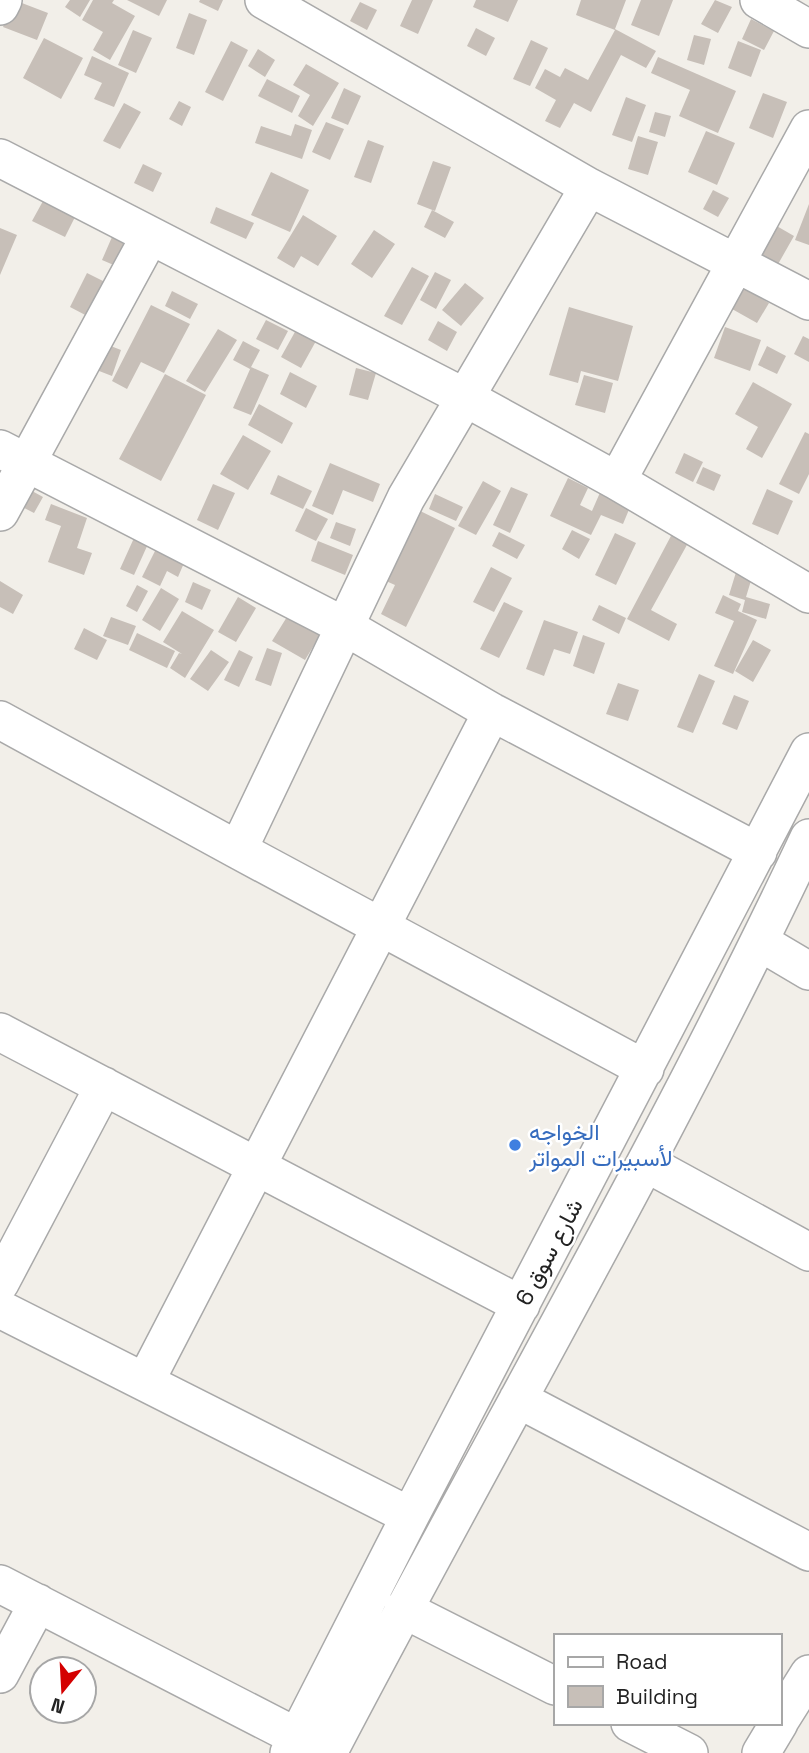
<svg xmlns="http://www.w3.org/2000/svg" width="809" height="1753" font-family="'Space Grotesk',Vazirmatn,sans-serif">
  <rect width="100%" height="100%" fill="#f2efe9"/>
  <path fill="#c7bfb8" d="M14,0L48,13L37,40L3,27Z
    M70,0H90L80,17L65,7Z
    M93,0H114L112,3L135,16L110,60L93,50L103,32L82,20Z
    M127,0H167L159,16Z
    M200,0H223L218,11L199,2Z
    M412,0H433L418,34L400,26Z
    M476,0H518L508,22L473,7Z
    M581,0H626L615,29L656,51L646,68L621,55L591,112L574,103L560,128L545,121L556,100L535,88L545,69L560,77L565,68L588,80L615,30L576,15Z
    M641,0H673L659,36L631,25Z
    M715,0L732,7L718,33L701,24Z
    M360,2L377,10L367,30L350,21Z
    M189,13L207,20L194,55L176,48Z
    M751,19L774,31L764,50L742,39Z
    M476,28L495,38L486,56L467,46Z
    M133,30L152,38L136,73L118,65Z
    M694,35L711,39L704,65L687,60Z
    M44,38L83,58L61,99L23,78Z
    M531,40L548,48L530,86L513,79Z
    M231,41L248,50L223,101L205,92Z
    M738,41L761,50L751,77L728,68Z
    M258,49L275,60L265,77L248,66Z
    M92,56L129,73L114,107L94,99L102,83L84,75Z
    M658,57L736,91L718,133L679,116L690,90L651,73Z
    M306,64L339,83L313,126L298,116L310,95L293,85Z
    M267,79L300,96L292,113L258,96Z
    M344,88L361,96L348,125L331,118Z
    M763,93L787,102L773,138L749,128Z
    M626,97L646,105L632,142L612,135Z
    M179,101L191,107L182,126L169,119Z
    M124,103L141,112L120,149L103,141Z
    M655,112L671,116L665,137L649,132Z
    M326,122L344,129L330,160L312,152Z
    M295,124L312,130L302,159L255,143L261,126L291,136Z
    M706,131L735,143L717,185L688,172Z
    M638,136L658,142L648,175L628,169Z
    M368,140L384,146L371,183L354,177Z
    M433,161L451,167L435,211L417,204Z
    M143,164L162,173L153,192L134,183Z
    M271,172L309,190L290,232L251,215Z
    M713,190L729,198L718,217L703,209Z
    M43,201L75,217L65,237L32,221Z
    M809,204V245L795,240Z
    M216,207L254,223L246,239L210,223Z
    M432,210L454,222L445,238L424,227Z
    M303,215L337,236L318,266L301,256L294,268L277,258Z
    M768,221L794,236L777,266L751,251Z
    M0,228L17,235L0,275Z
    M374,230L395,244L372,278L351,264Z
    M112,237L126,243L116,266L102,260Z
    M412,267L429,276L402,325L384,316Z
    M435,272L451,280L436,309L420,300Z
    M87,273L107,283L91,318L70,307Z
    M729,279L769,303L757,323L716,300Z
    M465,283L484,298L461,326L442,310Z
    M172,291L198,304L190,319L165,306Z
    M151,305L190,324L164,373L141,362L127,389L112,381Z
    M569,307L633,326L618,381L581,371L578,383L549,375Z
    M266,320L288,331L278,350L256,339Z
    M438,321L457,332L447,351L428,340Z
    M725,327L761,340L750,371L714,358Z
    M218,329L237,340L205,392L186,381Z
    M296,330L316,341L301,368L281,357Z
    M803,336L809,339V362L794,354Z
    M243,341L260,350L250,369L233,360Z
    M103,343L121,350L112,376L94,369Z
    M767,346L786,356L777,374L758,365Z
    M251,367L269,375L251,415L233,408Z
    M356,368L376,373L368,400L349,395Z
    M290,372L317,386L306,408L280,394Z
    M165,374L206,395L161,481L119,459Z
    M584,375L613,383L605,413L575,405Z
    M753,382L792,404L762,458L746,449L758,427L735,414Z
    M259,404L293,423L282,444L248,425Z
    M805,432L809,434V474L799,494L779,484Z
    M243,435L271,451L248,490L220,474Z
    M684,453L703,462L693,482L675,473Z
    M330,463L380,484L373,502L343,490L333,515L312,506Z
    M703,467L721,475L714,491L696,483Z
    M278,475L312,491L303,509L270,494Z
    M568,478L588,488L580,505L592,511L602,488L633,500L623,524L601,515L591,535L550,516Z
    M12,480L43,497L34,513L3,497Z
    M483,481L501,491L476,535L458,526Z
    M213,484L235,493L218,530L197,520Z
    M511,487L528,494L510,533L493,525Z
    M767,489L793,501L778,535L752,524Z
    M435,494L463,507L456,521L429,509Z
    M51,504L87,518L77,548L92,553L84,575L48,562L61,526L45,520Z
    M412,507L455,528L406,627L381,614L395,585L377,577Z
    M306,508L328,519L316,541L295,531Z
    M336,522L356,529L350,546L330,538Z
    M572,530L590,539L579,559L562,549Z
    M499,532L525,545L517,559L492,546Z
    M615,533L636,543L616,585L595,575Z
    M672,534L688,543L651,610L677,624L669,641L627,619Z
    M134,538L148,544L134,575L120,569Z
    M318,541L353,555L345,575L311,561Z
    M156,549L184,563L178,577L167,571L160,586L142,577Z
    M491,567L512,578L494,612L473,602Z
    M737,569L753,574L746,597L770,604L766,619L742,612L745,600L729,595Z
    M0,581L23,595L13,614L0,607Z
    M193,582L211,590L202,610L185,602Z
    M137,585L148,591L137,612L126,606Z
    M161,588L179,599L160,631L142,620Z
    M723,595L741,604L738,611L757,620L733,674L714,666L734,621L715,613Z
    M238,597L256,608L236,642L218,632Z
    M504,602L523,611L499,658L480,649Z
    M599,605L626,618L619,634L592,620Z
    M182,611L214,630L185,678L170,668L179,653L182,654L163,642Z
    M290,612L322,632L305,660L272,641Z
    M111,617L136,626L128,645L103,636Z
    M544,620L578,632L570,654L554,649L544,676L526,669Z
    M84,628L107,640L97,660L74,649Z
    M137,633L175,651L167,668L129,650Z
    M583,635L605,643L594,674L573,666Z
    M753,640L771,650L753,682L735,671Z
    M267,648L282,653L271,686L255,680Z
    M211,650L229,662L208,691L190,679Z
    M239,650L253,657L239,687L224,680Z
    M699,674L715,681L693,733L677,727Z
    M618,683L639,690L628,721L606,714Z
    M734,695L749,701L737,730L722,724Z"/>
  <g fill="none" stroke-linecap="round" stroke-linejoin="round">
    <defs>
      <path id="minor" d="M264,0L589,187L809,301
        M759,0L809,29
        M0,6L3,0
        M0,158L466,398L617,481L809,594
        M0,449L344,626L492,712L758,852
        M617,481L809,129
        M0,512L150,236
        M0,720L238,850L645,1069
        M238,850L406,498L589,187
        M760,942L809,971
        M0,1032L521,1305
        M646,1163L809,1252
        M0,1283L104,1086
        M0,1309L410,1516
        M145,1382L492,712
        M518,1399L809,1552
        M0,1584L297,1737
        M403,1609L555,1686
        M0,1674L38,1603
        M779,1722L809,1674
        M630,1723L689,1753
        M289,1753L410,1516L809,752
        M328,1753C487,1448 662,1150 809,838
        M761,1753L779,1723"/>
    </defs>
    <use href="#minor" stroke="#a9a9a9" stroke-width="40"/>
    <use href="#minor" stroke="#fff" stroke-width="37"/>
  </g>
  <circle fill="#3f7fe0" stroke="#fff" stroke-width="2.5" cx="515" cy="1145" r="7"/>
  <g text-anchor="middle" stroke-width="5" stroke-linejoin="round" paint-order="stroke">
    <g font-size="23" fill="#366cbe" stroke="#fff" text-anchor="start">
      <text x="529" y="1140">الخواجه<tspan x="529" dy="26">لأسبيرات المواتر</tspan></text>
    </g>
    <g font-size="23" fill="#222" stroke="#fff">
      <text transform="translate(549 1252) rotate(-62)" y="8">شارع سوق 6</text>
    </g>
  </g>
  <rect x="554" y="1634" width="228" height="91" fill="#ffffff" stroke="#a7a7a7" stroke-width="2"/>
  <rect x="568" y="1657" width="35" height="10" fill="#ffffff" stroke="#a7a7a7" stroke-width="2"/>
  <text x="616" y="1669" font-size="21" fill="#222222">Road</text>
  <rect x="568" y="1686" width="35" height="21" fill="#c7bfb8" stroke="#a7a7a7" stroke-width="2"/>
  <text x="616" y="1704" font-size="21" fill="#222222">Building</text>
  <g transform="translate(63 1690) rotate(198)"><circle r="33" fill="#ffffff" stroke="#a7a7a7" stroke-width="2"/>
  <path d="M0-5L12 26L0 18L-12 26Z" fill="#d40000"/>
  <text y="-10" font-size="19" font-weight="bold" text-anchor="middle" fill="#222222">N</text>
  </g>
</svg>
